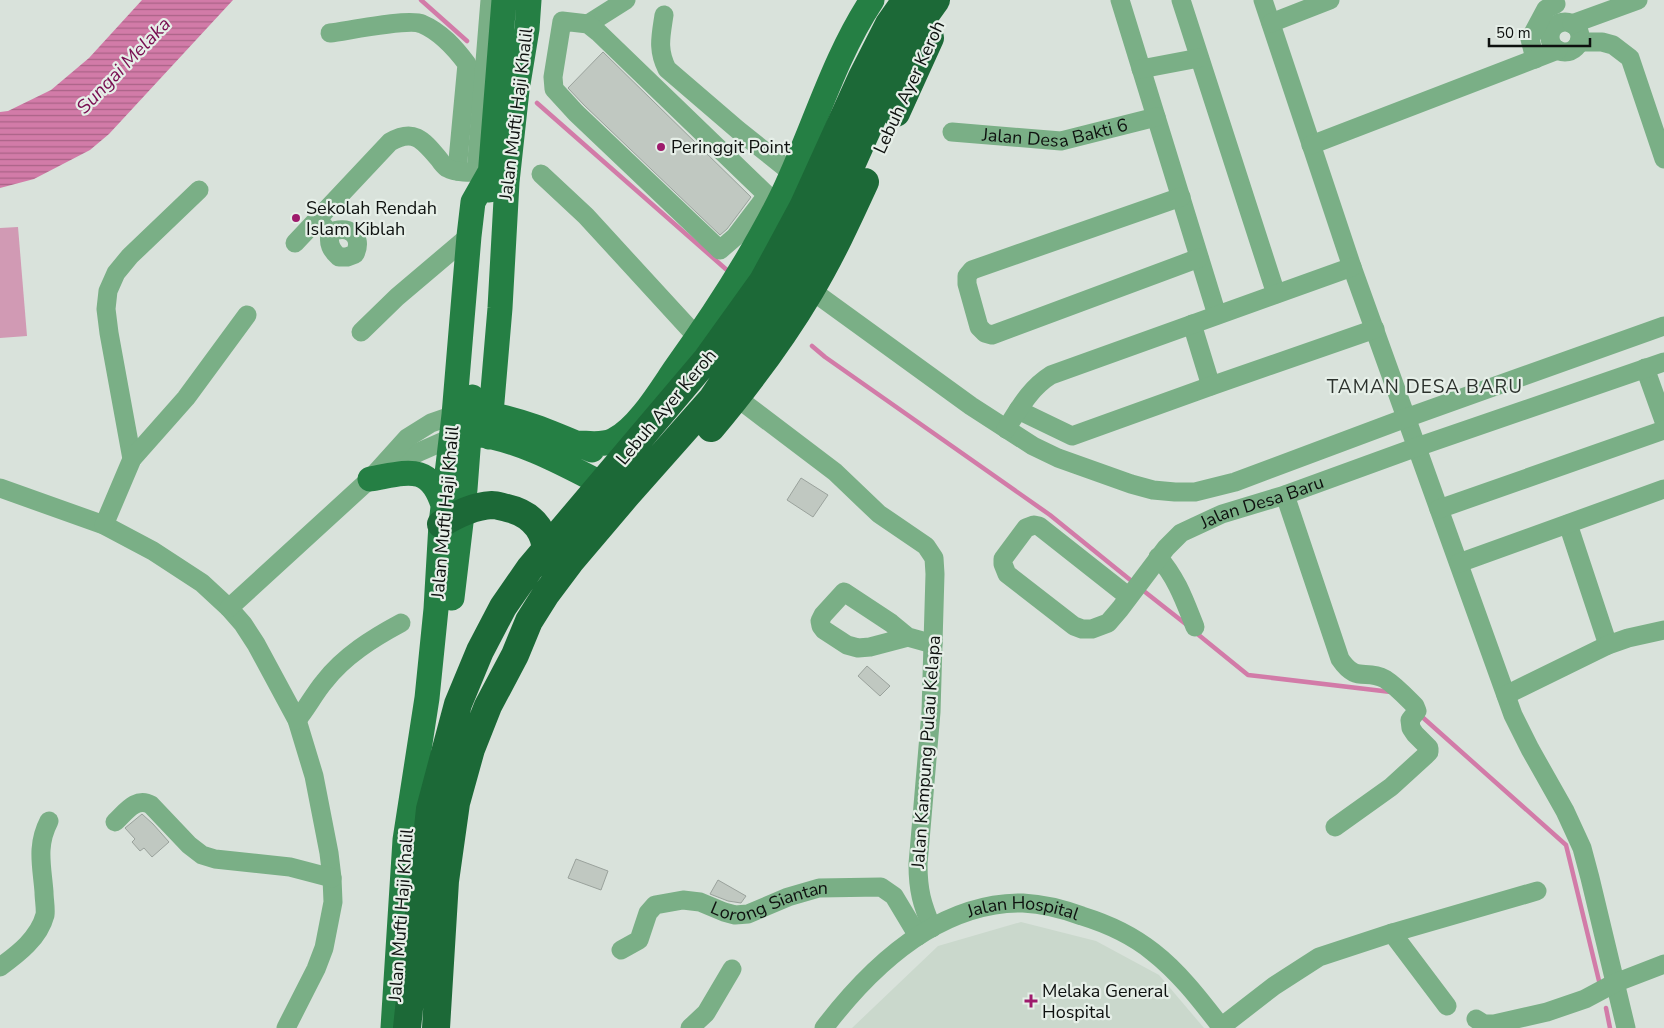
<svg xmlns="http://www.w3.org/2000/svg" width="1664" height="1028" font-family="'Nunito Sans',sans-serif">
  <defs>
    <pattern id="water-rules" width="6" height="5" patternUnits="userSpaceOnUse" patternTransform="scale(1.25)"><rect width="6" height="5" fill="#d27ba8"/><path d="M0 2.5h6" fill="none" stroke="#a96387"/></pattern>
  </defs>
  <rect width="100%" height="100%" fill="#d9e2db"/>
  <path fill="#cad8cc" d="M1021,922L1096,941L1159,975L1204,1028H852L938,946Z"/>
  <path fill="#d19ab4" d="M18,227L27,336L0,338V228Z"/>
  <path fill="url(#water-rules)" d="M142,0H233L109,134L90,150L34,179L0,188V112L8,111L51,90L89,58Z"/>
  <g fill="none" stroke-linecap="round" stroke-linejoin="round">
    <path stroke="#d27ba8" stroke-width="4.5" d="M421,0L467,41
      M537,103L728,271
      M812,346L825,357L1050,515L1134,583
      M1140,588L1187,625
      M1195,632L1248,675L1391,692
      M1420,715L1566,845L1600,985
      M1606,1008L1610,1028"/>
  </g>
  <path fill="#c0c8c1" stroke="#9aa29c" d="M603,52L751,197L727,229L720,235L584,105L568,88Z
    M801,478L828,495L813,517L787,500Z
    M867,666L890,686L880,696L858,676Z
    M142,814L153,824L169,842L152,857L144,848L140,851L132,842L135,839L125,828Z
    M576,859L608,871L601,890L568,878Z
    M718,880L746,896L741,903L728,901L710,894Z"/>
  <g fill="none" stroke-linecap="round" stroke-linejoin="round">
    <g stroke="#7aaf86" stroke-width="19">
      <path d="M1120,0L1217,315"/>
      <path d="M1181,0L1276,294"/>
      <path d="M1263,0L1352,267L1513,715L1530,749L1565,811L1582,848L1590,878L1626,1028"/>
      <path d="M664,15C661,36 657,49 667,69L738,130L792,173"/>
      <circle cx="1565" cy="37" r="15"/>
      <path d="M1271,23L1330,0"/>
      <path d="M588,24L626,0"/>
      <path d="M1572,24L1638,0"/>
      <path d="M330,33C347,31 409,18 422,24C441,32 455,48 467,64L457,171"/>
      <path d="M1579,42H1602L1613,45L1630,58L1664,159"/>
      <path d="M1535,59L1530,39L1546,9L1556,4"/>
      <path d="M1141,69L1199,58"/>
      <path id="s1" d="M952,132L1061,141L1156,117"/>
      <path d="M1311,145L1558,50"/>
      <path d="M476,172L490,0"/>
      <path d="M541,174L586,216L697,337"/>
      <path d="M767,195L735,237L720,250L576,113L554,89L553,77L562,21L588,24L598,32L767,195L779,202"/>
      <path d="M1181,197L972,270L967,276V284L979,327L985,333L992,335L1199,258"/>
      <path d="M317,219L330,233C328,244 331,250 339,257H347L355,254C364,235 347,224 330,233"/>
      <path d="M295,243L390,142C414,128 423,140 439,159C441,162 444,166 447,168C458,174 477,172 490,172"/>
      <path d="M811,290L971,406L1033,446L1058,458L1131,484L1153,490L1175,492H1195L1235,482L1406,418L1664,326"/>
      <path d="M1192,324L1211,386"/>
      <path d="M361,332L397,297L469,236"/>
      <path d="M1645,368L1664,421"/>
      <path d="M736,397L835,472L879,514L926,546L934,558L935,574L931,712L918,864C918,891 922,904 932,928"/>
      <path d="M1018,410L1072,436L1211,386L1375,329"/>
      <path d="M1006,429C1019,409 1030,388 1051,375L1352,267"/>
      <path d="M132,459L109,333L106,309L108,291L116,273L130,256L199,190"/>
      <path d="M382,473L419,452L451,438"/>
      <path d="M0,488L104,525L153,551L202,583L229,608L243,624L256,644L297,720L314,776L329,853L332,878L333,902L324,948L316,969L286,1028"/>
      <path d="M1285,495L1340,659C1357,684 1365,668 1385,679C1396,686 1406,697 1415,706L1417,711L1410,720L1411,728L1415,734L1429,748V752L1425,756L1391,787L1335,827"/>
      <path d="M1439,509L1664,430"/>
      <path d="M1568,524L1608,645"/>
      <path d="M104,525L132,459L186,398L247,315"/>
      <path d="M1158,557C1177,578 1185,602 1195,627"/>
      <path d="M1459,563L1664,489"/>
      <path id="s2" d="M1129,597L1039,526L1034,525L1026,528L1003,559V564L1007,574L1074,626L1082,629H1092L1108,623L1120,609L1166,548L1181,533L1222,514L1285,495L1417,447L1664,362"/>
      <path d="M229,608L370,479L407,438L431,423L454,415"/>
      <path d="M908,637L891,623L844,592L823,615L820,621L821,626L824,630L847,645L858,648L870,647L908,637L933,644"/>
      <path d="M1506,695L1608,645L1628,638L1664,630"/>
      <path d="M297,720C307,708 314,694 324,682C344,656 373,638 401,623"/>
      <path d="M115,822C125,813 136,796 151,805L189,845L202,855L215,859L290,867L332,878"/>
      <path d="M1392,933L1447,1006"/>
      <path id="s3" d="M621,950L639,940L648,913L655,905L683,900L700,902L724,912L735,915L748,914L788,897L819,888L881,887L894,896L918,936"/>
      <path d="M0,967C18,954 39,938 45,915C46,909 44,899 44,892C42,866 36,846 49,821"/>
      <path d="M1476,1019L1484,1024H1494L1547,1012L1585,999L1615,983L1664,964"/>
      <path d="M1221,1027L1274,986L1319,957L1392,933L1537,891"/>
      <path d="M690,1028L706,1013L732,969"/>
      <path id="s4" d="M824,1028C872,965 939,902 1023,903C1043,904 1063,909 1082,916C1108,924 1132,935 1153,952C1180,973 1201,1001 1222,1028"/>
    </g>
    <path stroke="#257f44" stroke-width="25" d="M489,190L504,0
      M476,412C516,417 555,434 592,450
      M473,434C521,438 576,471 618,492
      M489,437L500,308L507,182L517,90L527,29L529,0
      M577,443C588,443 603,446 614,440C638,428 660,391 675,369C713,316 749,261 779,202C812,136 831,62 872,0
      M370,479C406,473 429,462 443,505
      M452,598L465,489L472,397
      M393,1028L405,840L427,698L436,609L441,524L454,415L469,236L473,202L490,172"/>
    <path stroke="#1c6937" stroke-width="28" d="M896,113L930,38
      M711,428C747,385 781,340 810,291C831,256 848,219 865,182
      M441,524C457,514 473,506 492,505C497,505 502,507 507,508C534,514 550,535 545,563
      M407,1028L430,809L458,704L480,651L503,607L530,568L707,359L763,281L803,207L862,77L889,24L906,0
      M436,1028L445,881L456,803L471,749L488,706L515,655L529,621L546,594L570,562L626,496L712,399L774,307L805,256L836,199L896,65L926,14L936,0"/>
  </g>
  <g fill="#9e1b6c" stroke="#e6efe8" stroke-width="2">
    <circle cx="661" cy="147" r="5"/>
    <circle cx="296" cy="218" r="5"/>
    <path d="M1028.5 993.5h5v5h5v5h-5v5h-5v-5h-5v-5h5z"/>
  </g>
  <g text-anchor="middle" stroke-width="4.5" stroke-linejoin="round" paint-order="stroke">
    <g font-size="18" fill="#0e110f" stroke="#e6efe8">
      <text transform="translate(909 87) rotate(-65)" y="6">Lebuh Ayer Keroh</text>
      <text transform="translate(516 114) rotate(-83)" y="6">Jalan Mufti Haji Khalil</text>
      <text dy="6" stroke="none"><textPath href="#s1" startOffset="104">Jalan Desa Bakti 6</textPath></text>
      <text transform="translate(666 407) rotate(-50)" y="6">Lebuh Ayer Keroh</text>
      <text dy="6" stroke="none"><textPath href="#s2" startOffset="506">Jalan Desa Baru</textPath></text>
      <text transform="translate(445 512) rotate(-85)" y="6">Jalan Mufti Haji Khalil</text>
      <text transform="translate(926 752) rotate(-86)" y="6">Jalan Kampung Pulau Kelapa</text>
      <text dy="6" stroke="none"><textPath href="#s3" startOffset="179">Lorong Siantan</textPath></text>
      <text transform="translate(401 915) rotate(-86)" y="6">Jalan Mufti Haji Khalil</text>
      <text dy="6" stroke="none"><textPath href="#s4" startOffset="244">Jalan Hospital</textPath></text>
    </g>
    <g font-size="18" fill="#0e110f" stroke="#e6efe8" text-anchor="start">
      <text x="671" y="153">Peringgit Point</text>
      <text x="306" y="214">Sekolah Rendah<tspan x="306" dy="21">Islam Kiblah</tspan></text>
      <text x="1042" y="997">Melaka General<tspan x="1042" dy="21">Hospital</tspan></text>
    </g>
    <g font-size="19" font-style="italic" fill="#780d51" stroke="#e6efe8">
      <text transform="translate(123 65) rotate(-46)" y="7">Sungai Melaka</text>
    </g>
    <g font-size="19" letter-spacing="1" fill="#2c322d" stroke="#e6efe8">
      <text x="1425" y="393">TAMAN DESA BARU</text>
    </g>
  </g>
  <path d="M1489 38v8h101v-8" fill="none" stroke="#0e110f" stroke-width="2.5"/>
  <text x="1496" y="38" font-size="15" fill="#0e110f" stroke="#e6efe8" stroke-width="4" paint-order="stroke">50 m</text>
</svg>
